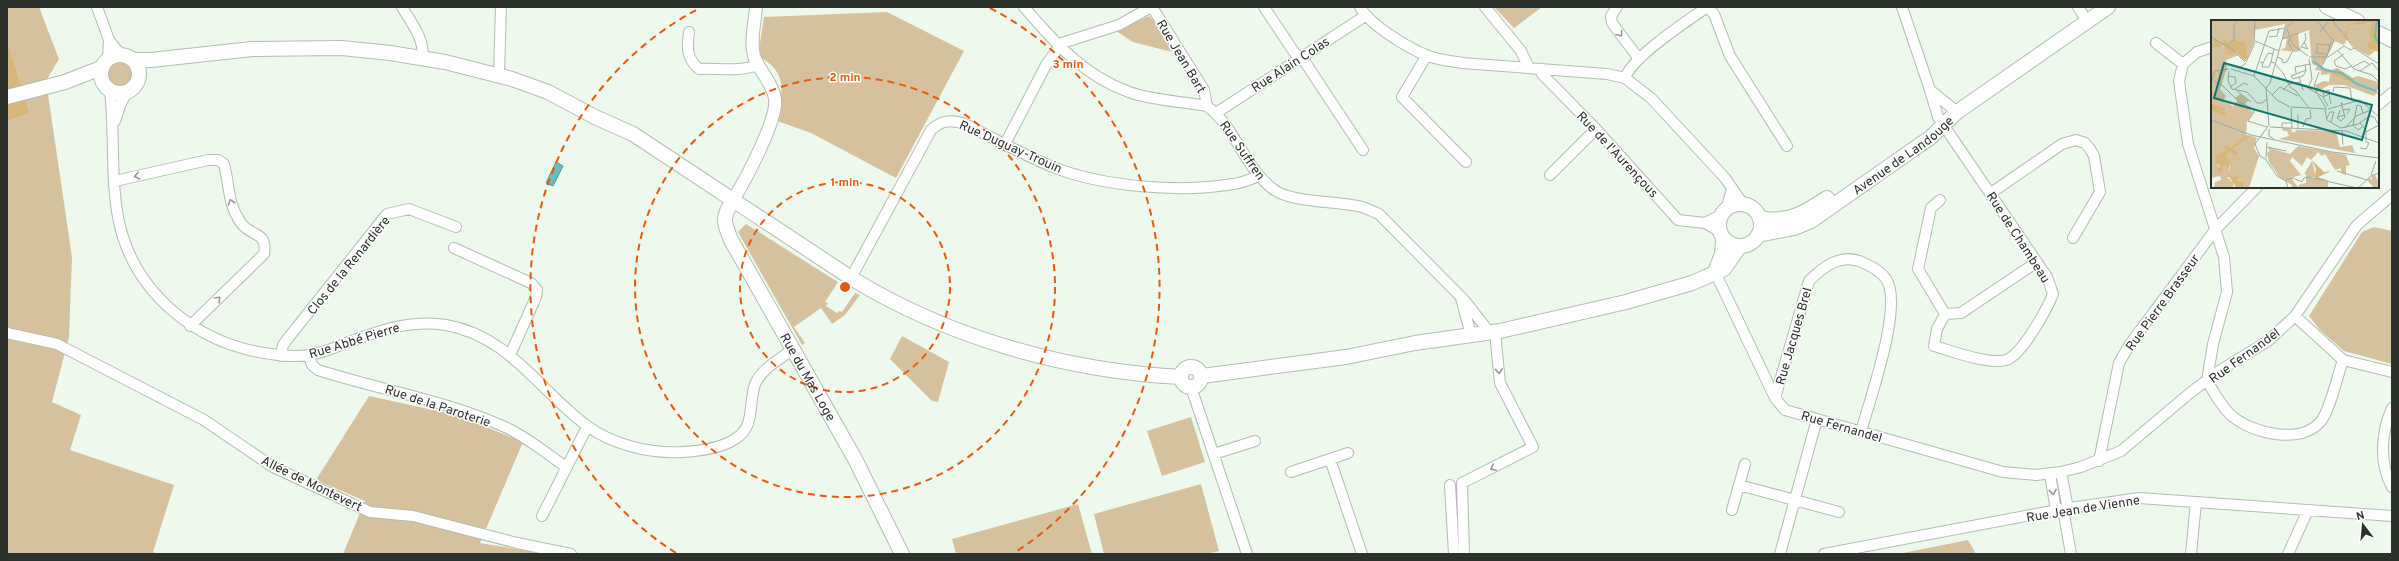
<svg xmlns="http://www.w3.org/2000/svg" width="2399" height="561" font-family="Overpass,sans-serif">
  <rect width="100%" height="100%" fill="#edf9ec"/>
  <path fill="#d5c19e" d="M7,7H39L59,59L46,81L72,257L69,337L52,402L81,415L70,450L174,485L153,552L158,554H7V121L30,114L7,39Z
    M1494,7H1542L1514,28Z
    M887,12L964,51L896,178L811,133L772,119C786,92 787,71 758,56L764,17Z
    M1149,16L1153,20L1172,52L1133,42L1116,31Z
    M107 74a13 13 0 1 1 26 0a13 13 0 1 1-26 0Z
    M746,224L838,282L825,302L828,303L826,306L837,313L839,311L842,312L855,293L860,295L845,315L832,324L821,308L794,327L805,343L802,345L738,232Z
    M2374,227L2392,231V364L2344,351L2320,330L2309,316L2362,232Z
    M902,336L949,362L938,402L932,401L890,359Z
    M369,396L456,415L523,442L480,543L545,554H343L365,501L316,480Z
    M1191,417L1205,462L1162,476L1147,431Z
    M1201,484L1219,551L1207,554H1104L1094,514Z
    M1078,504L1092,554H956L952,539Z
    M1968,540L1976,554H1893L1903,553Z"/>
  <path fill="#d7b77c" d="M7,39L30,114L7,121Z"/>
  <path fill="#67bec4" stroke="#569496" d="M556,162L563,166L553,186L546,183Z"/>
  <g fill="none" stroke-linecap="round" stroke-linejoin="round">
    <defs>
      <path id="minor" d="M97,7L109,40L108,59
        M402,7C411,22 426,41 422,59
        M1024,7C1054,42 1084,76 1129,92C1154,101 1181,101 1207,106C1236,128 1244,167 1273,189C1290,203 1340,201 1362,207C1368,209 1374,212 1379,214L1465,301L1490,333
        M1152,7L1204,90L1207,106
        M1264,7L1298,58
        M1360,7C1370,25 1408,48 1428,56C1439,60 1451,61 1462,63L1607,74L1625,78L1651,98L1725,178L1743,204
        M1485,7L1521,51L1529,68
        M1617,7L1611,16L1612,23L1639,59
        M1707,7L1714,14L1730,56L1787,146
        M1902,7L1930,90
        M2078,7L2087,21
        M689,32C687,47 686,58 699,69C718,68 740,72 758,65
        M109,40L121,55
        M2156,43L2183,64
        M2212,47L2197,52L2183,64L2179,81L2188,144L2224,257L2227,292L2213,344L2207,381C2214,392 2222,408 2232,416C2253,434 2302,445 2321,421C2330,410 2338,374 2343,360
        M1427,55L1402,97L1466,162
        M1301,56L1363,150
        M1540,69L1542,74L1596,129L1678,220L1705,223L1721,215
        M499,74L501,7
        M1625,78C1633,56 1686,22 1707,7
        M110,91C115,134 110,179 119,222C135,295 199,345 271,354C283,356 297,357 310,355C322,353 334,348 346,343C379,331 410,319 446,325C509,336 539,390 586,425C612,445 651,454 683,452C699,451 722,448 735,439C757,426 747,402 756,382C763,368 780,359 792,350
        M2378,105L2392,93
        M1216,113L1365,16
        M115,121L121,103L128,91
        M1005,144L1046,65L1062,43L1119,25L1151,7
        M1550,175L1596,129
        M115,181L208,160H218L224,164C230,186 227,203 241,223C251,237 268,231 264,254L190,326
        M1991,193L2062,144L2076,140L2085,143L2090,149L2094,156L2100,192L2073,238
        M1940,200L1931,208L1918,269L1945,314L1961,313L2037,262
        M1727,207L1732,189
        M1705,223L1719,231
        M454,248L531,283L537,290L536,297L510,355
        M1715,272L1775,398L1785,410L2003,472L2036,475L2061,472L2081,467L2121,451L2190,393L2219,371L2268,341L2295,316L2357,225L2392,195
        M851,278L931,130C942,120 950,120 963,123C993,138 1023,155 1053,167C1103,187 1181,193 1233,184C1242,183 1251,179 1259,176
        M1461,298L1471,335
        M1945,314L1937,329L1934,346C1952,351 1988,365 2006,360C2022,355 2047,309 2053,294L2047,277L1938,117L1930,90L1957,112
        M2295,316L2343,360L2392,372
        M7,333L57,344L204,420L273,467L370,512L413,516L517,543L571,554
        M309,355L312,365L318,370C380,390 445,400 505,427C527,437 546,453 566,467
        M281,356L283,345L289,337L387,214L409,209L456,227
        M1191,387L1247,554
        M1775,398L1809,281C1822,268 1839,254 1859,261C1869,265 1880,270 1886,279C1904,305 1869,401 1861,432
        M2392,408C2381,432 2379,464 2392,487
        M1214,454L1255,441
        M1330,459L1362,554
        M2099,461L2119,363L2130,344L2215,230L2257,187
        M1291,472L1348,453
        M2061,472L2068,509
        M2050,474L2056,511
        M1450,485L1454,554
        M1739,485L1839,512
        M2063,509L2071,554
        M1732,510L1745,464
        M542,516L587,427
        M1464,554L1462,483L1533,447L1500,383L1495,332
        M1780,554L1817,419
        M1824,554L2063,509L2139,498L2392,516
        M2191,554L2196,502
        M2288,554L2308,510"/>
      <path id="tertiary" d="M733,200C745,181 778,119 775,99C773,83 759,71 754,56C750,41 755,22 756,7"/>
      <g id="secondary">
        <path d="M2327,7L2357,21"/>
        <path d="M2378,33L2392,40"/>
        <circle cx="120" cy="74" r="19"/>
        <path d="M133,60H151L252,49L342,48L390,53L445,62L512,79L548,92L595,117L633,134L851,278C949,338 1066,371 1181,377"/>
        <path d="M7,97L65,82L101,68"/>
        <path id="s1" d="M733,200C722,218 723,220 731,240L855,459L902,554"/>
        <circle cx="1740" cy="225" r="21"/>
        <path d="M1760,218C1787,224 1806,212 1827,198"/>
        <path id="s2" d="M1758,235L1794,228L1811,221L1931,137L1957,112L2108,7"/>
        <path d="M1715,272L1722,254L1723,239"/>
        <circle cx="1191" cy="377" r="10"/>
        <path d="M1202,376L1346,357L1415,343L1500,331L1626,302L1692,283L1724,269L1740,246"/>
      </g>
    </defs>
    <use href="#minor" stroke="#b2bdb0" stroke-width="12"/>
    <use href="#tertiary" stroke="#b2bdb0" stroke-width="14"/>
    <use href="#secondary" stroke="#b2bdb0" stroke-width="16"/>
    <use href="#minor" stroke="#fff" stroke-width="10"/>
    <use href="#tertiary" stroke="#fff" stroke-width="12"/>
    <use href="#secondary" stroke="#fff" stroke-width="14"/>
  </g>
  <defs><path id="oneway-chevron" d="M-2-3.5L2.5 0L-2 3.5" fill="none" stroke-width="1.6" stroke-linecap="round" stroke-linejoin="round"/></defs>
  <g stroke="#969896">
    <use href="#oneway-chevron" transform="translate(1620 34) rotate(54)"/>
    <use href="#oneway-chevron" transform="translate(137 176) rotate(167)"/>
    <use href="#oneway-chevron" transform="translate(231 202) rotate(-109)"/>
    <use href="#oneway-chevron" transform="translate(218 299) rotate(-45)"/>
    <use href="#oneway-chevron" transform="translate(1499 371) rotate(84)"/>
    <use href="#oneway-chevron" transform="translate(1493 468) rotate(153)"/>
    <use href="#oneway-chevron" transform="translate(2053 492) rotate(81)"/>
  </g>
  <g fill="none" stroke="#e8590c" stroke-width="2" stroke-dasharray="7 5">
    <circle cx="845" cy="287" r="105"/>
    <circle cx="845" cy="287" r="210"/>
    <path d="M676 553A315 315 0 0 1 700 8M990 8A315 315 0 0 1 1014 553"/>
  </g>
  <g text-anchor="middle" stroke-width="3" stroke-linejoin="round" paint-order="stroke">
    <g font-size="13" fill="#2d312c" stroke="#fff">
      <text transform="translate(1182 56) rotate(59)" y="5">Rue Jean Bart</text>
      <text transform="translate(1290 64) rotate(-33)" y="5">Rue Alain Colas</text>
      <text transform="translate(1011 146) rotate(24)" y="5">Rue Duguay-Trouin</text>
      <text transform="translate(1243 150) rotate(55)" y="5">Rue Suffren</text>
      <text transform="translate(1618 154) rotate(47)" y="5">Rue de l'Aurençous</text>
      <text dy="5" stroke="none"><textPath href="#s2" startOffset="168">Avenue de Landouge</textPath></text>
      <text transform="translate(2019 237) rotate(57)" y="5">Rue de Chambeau</text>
      <text transform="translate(348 265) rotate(-51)" y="5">Clos de la Renardière</text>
      <text transform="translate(2162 302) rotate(-54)" y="5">Rue Pierre Brasseur</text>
      <text transform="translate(1793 336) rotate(-74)" y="5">Rue Jacques Brel</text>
      <text transform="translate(354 340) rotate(-17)" y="5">Rue Abbé Pierre</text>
      <text transform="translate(2244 355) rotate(-36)" y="5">Rue Fernandel</text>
      <text dy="5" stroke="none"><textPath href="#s1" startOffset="200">Rue du Mas Loge</textPath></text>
      <text transform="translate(438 405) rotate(18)" y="5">Rue de la Paroterie</text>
      <text transform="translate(1842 426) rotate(16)" y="5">Rue Fernandel</text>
      <text transform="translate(312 483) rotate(26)" y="5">Allée de Montevert</text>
      <text transform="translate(2083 508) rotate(-9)" y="5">Rue Jean de Vienne</text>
    </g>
  </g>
  <g transform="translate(2211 20)">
    <rect width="168" height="168" fill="#edf9ec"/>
    <path d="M0,0H151L135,5L137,18L138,6L161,3V21L158,24V29L164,31L158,36L144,28L136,19L133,25L123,21L111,47L121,50L123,54L138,62L144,61L147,56L167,62L165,74L163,76L133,65H118L106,72L104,65L113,61L118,62L119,54L110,55V51L104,50L106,46L101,44L98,10L87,14L89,31L84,32L69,30L74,28L76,18L71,19L74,4L44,10L42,25L37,37L34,24L25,21L8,25L28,35L15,40L16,48L9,69L15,76L13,80L22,86L27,80L24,78L29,74L38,80L33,85L42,92L36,102L35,116L16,130L6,144L11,153V146L17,147L15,152L17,154L19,147L15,138L19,131L41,116L46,118L43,128L48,136L38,168H31L27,159L19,157H16L22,163L21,168H3L4,162L10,160L9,156L0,158V90L12,95L13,87L0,83ZM71,108H80L81,112H85L84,110L125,111L129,127L141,125L144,133L68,119L78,116L76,111H72ZM87,126L135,135L139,145L135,146V155L130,153V148L124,150L114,134L111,136L107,132L100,140L96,137L91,146L81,137L79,141L90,155L80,158L87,167L89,164L95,163V154H93L101,141L105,157H97L117,162V168H81V165L69,158L58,142L56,133L59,130L56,127L79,134ZM164,155L168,163V168H163L156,160L158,158L161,160V156Z" fill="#d5c19e"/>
    <path d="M151,0H168V32L158,29L156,22L161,21L158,14L161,3L138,6L137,19L133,12L136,11L135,5ZM24,17L25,21L34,22L37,37L34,41L25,32L19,35L12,26L3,27V18L10,24L14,20L19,23ZM126,48L142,58L147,56L142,63L138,62L123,55L121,50ZM0,83L13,87L15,97L0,90ZM35,115L41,116L22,129L27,133L25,136L19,131L15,138L19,141L17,154L23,157L26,155L27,161L33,163L31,168H24V163L21,168L22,163L15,152L17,147L11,146V154L5,149L9,147L4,141L6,135L15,130L12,125L20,127ZM101,140L113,152L120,151L107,157L119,161L104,159L105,149Z" fill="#d7b77c"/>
    <path fill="none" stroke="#67bec4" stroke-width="2" d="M166,0L164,16L168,25M102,41L114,50L130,53L146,64L165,71"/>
    <path fill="none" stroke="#a0a99f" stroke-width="1" d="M105,0L123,21L112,44M121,0L143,28L168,44M75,8L84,0M76,9L82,25L97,36M109,12L118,0M0,17L21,29L34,42M58,17L66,16L68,8M79,18L77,23L82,31M72,19L88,13M44,21L68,31M16,26L23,19V4L28,0M91,27L97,29L93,22M89,29L95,19L94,13M106,29V24L119,25M106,29L105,33L115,34M127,31L143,49L161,55L168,62M133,34L123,41L125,46L134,49L141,46M116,36L120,21M66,37L71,39L72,43L76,42L81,32M98,37H117L133,26L140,30L143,28M98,39L101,59L97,68L112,77L117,86M35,42L43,25L44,0M49,42L52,43L57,33L62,34M60,42L63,29M52,43L51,47H58L60,42L64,43M64,44L72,53L79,67L85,71L98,88M19,45L30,47L35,43M142,47L153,41L158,44M20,49L43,56L66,80L79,87M95,50L80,56L82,59L92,56L95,51V50L94,45L100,44M18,51L17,61L21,69L36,72L46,83H51L56,79M149,51L161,43L168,51M85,53L84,47L94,45M17,56L24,57L25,63L19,67M43,56L58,11L74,8M88,57L92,70M2,61L11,65L27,81L42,89L43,92L37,101L56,107M168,62L165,72L168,75M0,64L4,51L18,49M55,68L59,63L74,9M55,68L58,106M24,69L33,63L37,65M72,70L78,64L90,62M26,71L40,82M122,72L123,67L139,68L141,81M106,74L103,66L108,52M61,75L69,67L87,76M107,75L115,88M113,76L112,72L118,70V74M112,77L118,74L120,84M80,87L116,89M80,88L81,108M117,89L149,80L168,97M114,90L116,100L130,108L147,104L159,96L163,97L168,105M129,90L127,97L134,95M132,90L139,89L136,94M87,95V108M127,97L126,98L130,101L134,97L130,83L132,84M116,98L119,92H123L120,102M0,100L40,115L121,132L168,138M149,103L155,110V122L158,123L155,129L149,128M59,107L135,111L168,123M92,107L95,99L100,98L99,90M151,107L147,110L142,105L146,85L150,86L152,93M71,108V103H80M134,108L145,96L160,90M58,109V116L63,119M131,111L132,125M155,112L168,105M56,127L75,131M55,138L56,122M55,140L66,156L75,161L77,168M56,140L49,136L44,124L58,105M126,151L156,160M160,155L165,141M75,160L82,158L91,162L93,158L97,157L146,168M147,168L160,156L168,153"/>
    <path fill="#0f766e" fill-opacity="0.15" stroke="#0f766e" stroke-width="2" d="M13,43L161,85L151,120L3,78Z"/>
    <rect width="168" height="168" fill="none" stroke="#2d312c" stroke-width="2"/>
  </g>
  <circle cx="845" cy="287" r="6" fill="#e8590c" stroke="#fff" stroke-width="2"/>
  <g font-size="12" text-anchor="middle" font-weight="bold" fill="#e8590c" stroke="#fff" stroke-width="3" stroke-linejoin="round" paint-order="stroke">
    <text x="1068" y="68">3 min</text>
    <text x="845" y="81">2 min</text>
    <text x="845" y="186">1 min</text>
  </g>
  <rect width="2399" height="561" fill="none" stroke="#2d312c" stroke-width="16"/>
  <g transform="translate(2363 525) rotate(344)" stroke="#ffffff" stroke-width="3" paint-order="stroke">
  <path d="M0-3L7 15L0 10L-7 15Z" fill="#2d312c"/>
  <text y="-6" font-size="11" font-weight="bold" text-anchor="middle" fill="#2d312c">N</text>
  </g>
</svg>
